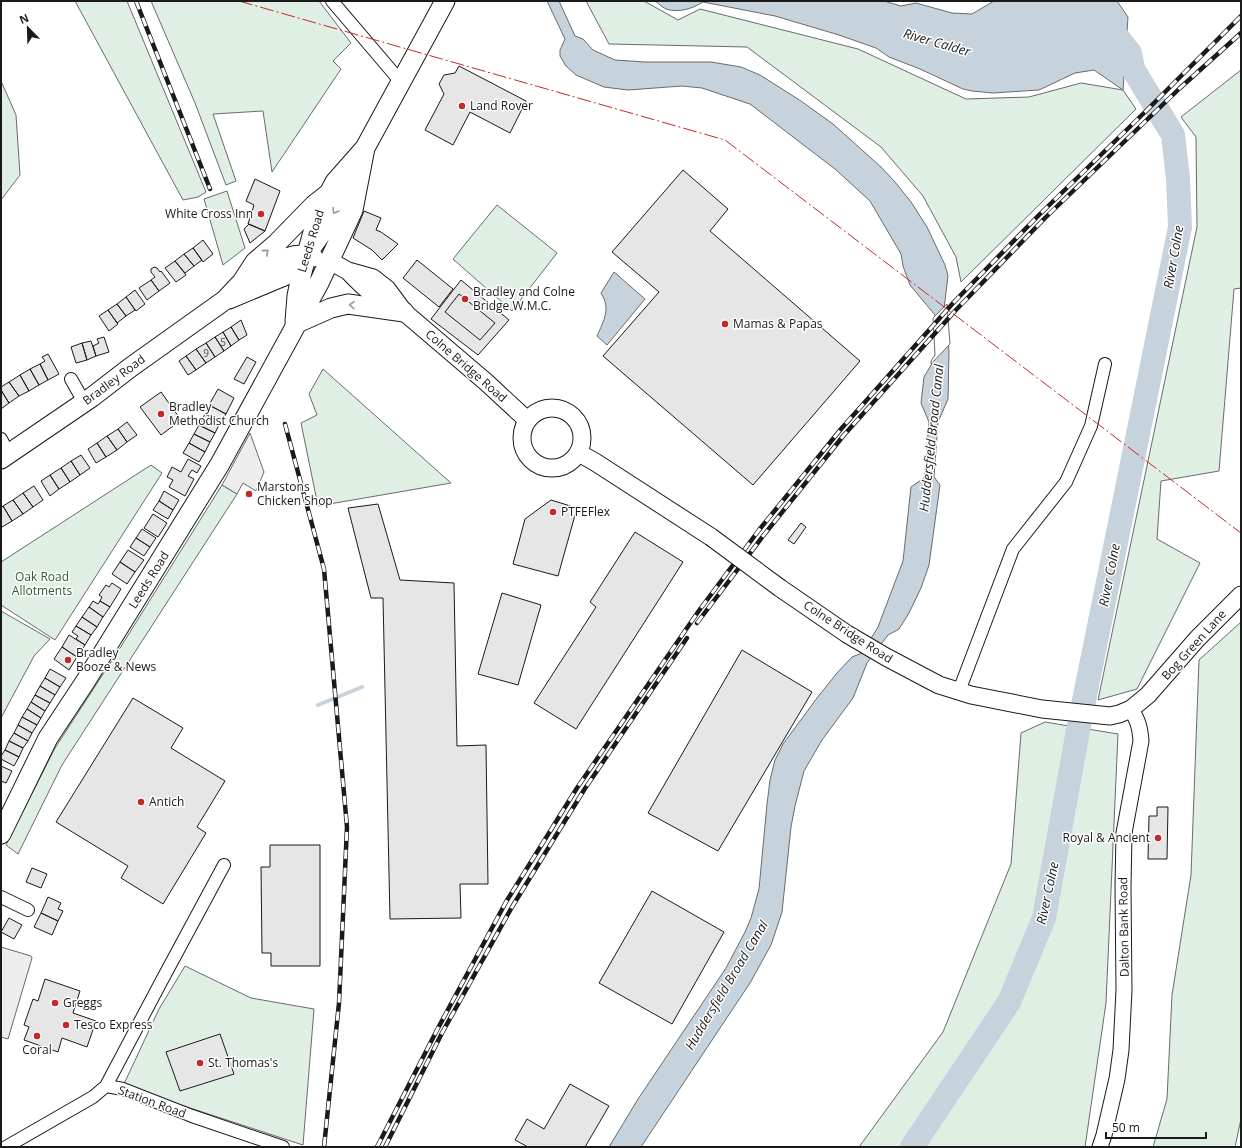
<svg xmlns="http://www.w3.org/2000/svg" width="1242" height="1148" font-family="'Open Sans',sans-serif">
  <rect width="100%" height="100%" fill="#fff"/>
  <path fill="#e0efe3" stroke="#6a6a6a" d="M75,1H127L206,192L198,197L183,200Z
    M151,1H319L351,43L333,61L341,69L272,172L263,111L213,114L236,181L226,185L195,103Z
    M586,1H644L678,20L700,9L858,49L966,99L1029,97L1081,83L1123,90L1136,109L961,282L956,257L923,196L881,147L747,47L609,44Z
    M1241,70V288L1234,289L1219,471L1161,481L1157,539L1200,563L1137,689L1098,700L1197,227L1196,137L1181,117Z
    M1,81L16,115L20,175L1,200Z
    M227,191L245,248L223,265L204,199Z
    M497,205L557,253L512,311L453,259Z
    M323,369L451,483L318,506L301,423L317,415L309,394Z
    M151,465L162,473L55,640L1,605V562Z
    M222,485L237,494L62,765L18,854L6,845L55,748L120,648Z
    M1,611L50,639L34,656L1,718Z
    M1241,622V1119L1235,1147H1153L1167,1099L1172,995L1191,875L1199,660Z
    M1045,722L1118,734L1106,1003L1085,1147H859L943,1032L1011,864L1021,733Z
    M185,966L251,998L314,1009L303,1145L123,1086L159,1009Z"/>
  <path fill="#ededed" stroke="#6a6a6a" d="M250,433L264,472L256,491L243,483L237,494L222,485Z
    M1,947L31,956L32,958L8,1039L1,1037Z"/>
  <path fill="#c6d2dc" stroke="#6a6a6a" d="M547,1H559L575,36L583,39L593,50L615,60L645,62H711L741,67L760,75L801,101L833,124L881,167L895,182L911,202L927,227L945,265L948,276L944,309L949,352L948,399L938,422L934,477L940,485L929,565L921,588L909,613L899,629L888,635L867,663L853,698L822,740L804,771L795,806L791,827L782,912L771,945L750,983L641,1147H609L638,1099L726,968L745,932L751,918L759,889L767,804L770,780L775,760L783,744L817,698L837,673L852,657L862,653L878,627L903,561L911,487L924,478L925,471L929,422L921,403L924,377L937,355L935,315L910,285L903,266L901,254L870,201L835,169L750,104L702,88L682,86L628,90L604,87L576,75L566,66L560,56V50L565,39Z
    M655,1H884L901,6L916,3L952,13L972,14L994,1H1117L1128,17L1123,90L1094,70L1075,73L1039,90L993,93L972,91L963,89L920,69L889,57L876,48L839,35L775,16L703,2C692,9 678,13 666,9C662,7 658,3 655,1Z
    M614,272L645,299L607,345L597,336C604,320 611,309 601,293Z"/>
  <path fill="#fff" stroke="#6a6a6a" d="M947,304L950,344L931,364V361L935,355L933,318Z"/>
  <g fill="none" stroke-linecap="round" stroke-linejoin="round">
    <path stroke="#c6d2dc" stroke-width="4" d="M318,705L362,687"/>
    <path stroke="#c6d2dc" stroke-width="24" d="M912,1147L1009,1002L1044,918L1079,725L1180,227L1178,178L1173,135L1133,69L1130,53L1096,11L1079,1"/>
  </g>
  <path fill="#e6e6e6" stroke="#1a1a1a" d="M459,66L526,101L510,133L470,112L453,145L425,130L444,94L439,84L444,75L455,73Z
    M683,170L728,209L710,231L860,361L753,485L603,356L659,292L612,252Z
    M255,179L280,191L265,231L248,224L254,205L246,201Z
    M364,211L381,218L376,230L381,232L398,244L382,260L372,250L353,238Z
    M249,224L265,231L250,243L244,229Z
    M203,240L213,254L203,262L193,248Z
    M193,248L202,260L194,266L184,254Z
    M184,254L194,266L185,273L175,261Z
    M417,260L453,289L439,307L403,278Z
    M175,261L186,275L176,282L165,268Z
    M154,267L157,268L160,272L161,271L170,283L159,291L151,280L155,277L151,272V269Z
    M151,280L159,291L147,300L139,288Z
    M461,280L509,320L478,355L431,319Z
    M135,290L145,304L136,311L126,297Z
    M459,294L495,323L480,340L445,312Z
    M126,297L135,310L126,316L117,304Z
    M117,304L126,316L117,323L108,310Z
    M108,310L118,324L109,331L99,316Z
    M241,320L247,335L239,340L231,327Z
    M231,327L239,340L231,346L223,332Z
    M223,332L231,346L224,351L215,337Z
    M104,337L109,352L96,356L93,346L99,343L97,339Z
    M215,337L224,351L215,357L206,343Z
    M91,341L96,356L87,360L82,343Z
    M82,343L87,360L76,363L71,347Z
    M206,343L215,357L206,363L196,349Z
    M196,349L206,363L196,370L186,356Z
    M48,354L59,374L48,380L40,364L45,361L42,357Z
    M186,356L196,370L188,375L179,361Z
    M247,357L256,362L244,384L234,379Z
    M40,364L48,380L39,385L30,369Z
    M30,369L39,385L29,391L20,375Z
    M20,375L29,391L19,396L9,382Z
    M9,382L19,396L9,403L1,390V387Z
    M218,389L234,398L226,414L209,405Z
    M1,390L9,403L1,409Z
    M161,392L181,420L161,435L140,407Z
    M209,405L226,414L220,423L205,414Z
    M205,414L220,423L215,433L199,425Z
    M127,422L137,435L127,442L118,429Z
    M199,425L215,433L210,442L194,434Z
    M118,429L127,442L117,450L107,436Z
    M194,434L210,442L205,452L189,443Z
    M107,436L117,450L106,457L97,443Z
    M97,443L106,457L96,463L88,449Z
    M189,443L205,452L199,462L183,453Z
    M81,455L90,468L80,475L71,461Z
    M188,459L201,466L197,473L192,470L188,476L194,479L185,496L169,487L173,480L167,477L172,467L181,472Z
    M71,461L80,475L70,482L61,468Z
    M61,468L70,482L59,489L50,475Z
    M50,475L59,489L50,496L41,481Z
    M34,486L43,500L33,507L23,493Z
    M164,491L179,500L173,510L159,501Z
    M23,493L33,507L23,514L13,500Z
    M13,500L23,514L12,521L3,506Z
    M551,500L577,508L558,576L513,564L525,519Z
    M159,501L173,510L168,519L153,510Z
    M378,504L400,580L454,583L457,746L486,745L488,884H460L461,918L390,919L383,598H371L348,508Z
    M3,506L12,521L2,527L1,525V508Z
    M153,514L167,523L158,537L144,528Z
    M801,523L806,527L794,544L788,540Z
    M142,529L156,538L150,547L136,538Z
    M635,532L683,562L576,729L534,703L596,607L590,602Z
    M136,538L150,547L144,556L130,547Z
    M128,550L144,560L135,572L120,562Z
    M120,562L135,572L127,584L112,574Z
    M112,583L121,589L110,607L100,601L102,597L99,595L106,585L109,587Z
    M502,593L541,605L518,685L478,674Z
    M93,601L98,604L100,601L110,607L103,617L89,607Z
    M89,607L103,617L97,627L82,617Z
    M82,617L97,627L91,635L76,626Z
    M76,626L91,635L85,645L76,639L78,636L72,632Z
    M69,635L85,645L77,657L62,647Z
    M62,647L77,657L69,670L54,659Z
    M742,650L812,692L718,851L648,813Z
    M50,669L66,678L60,687L45,678Z
    M45,678L60,687L55,695L40,686Z
    M40,686L55,695L50,703L35,695Z
    M35,695L50,703L45,711L31,702Z
    M133,698L183,728L171,748L225,781L197,827L206,833L163,904L121,878L128,866L56,822Z
    M31,702L45,711L41,718L27,709Z
    M27,709L41,718L37,725L22,717Z
    M22,717L37,725L32,733L18,725Z
    M18,725L32,733L28,741L14,733Z
    M14,733L28,741L23,748L9,741Z
    M9,741L23,748L19,757L5,750Z
    M5,750L19,757L14,766L1,759V756Z
    M1,766L12,771L6,783L1,781Z
    M1157,807H1168L1167,859H1148L1149,816H1157Z
    M270,845H320V966H271V953H262L261,867H270Z
    M32,868L47,874L41,888L26,882Z
    M652,891L724,932L672,1024L599,983Z
    M48,897L61,903L58,909L63,911L58,921L41,913Z
    M41,913L58,921L52,935L34,927Z
    M9,918L22,925L14,939L1,932Z
    M45,979L80,991L73,1013L96,1021L87,1047L62,1038L58,1052L24,1040L29,1027L24,1025L33,999L38,1001Z
    M220,1034L234,1074L180,1091L166,1052Z
    M570,1084L609,1106L585,1147H528L515,1140L527,1119L544,1129Z"/>
  <g fill="none" stroke-linecap="round" stroke-linejoin="round">
    <defs>
      <path id="minor" d="M332,1L401,82
        M71,379L84,402
        M1,439L9,455
        M959,691L1013,549L1066,482L1091,426L1105,364
        M1,897L28,910
        M106,1086L161,982L224,865
        M6,1147L93,1097L106,1086L123,1089L192,1116L283,1147"/>
      <path id="tertiary" d="M1100,1147L1104,1135L1117,1079L1121,1050L1124,990L1123,887L1124,833L1141,741C1140,727 1138,721 1131,709"/>
      <path id="secondary" d="M330,261L348,271L373,278L387,289L404,312L486,382L527,420
        M348,271C366,290 374,297 397,308
        M522 438a30 30 0 1 1 60 0a30 30 0 1 1-60 0Z
        M579,453L595,462L711,537
        M780,588L847,634L886,657L939,685L971,695L1042,709L1110,716L1119,714L1131,709L1148,695L1197,639L1241,595"/>
      <path id="primary" d="M248,278C268,268 290,249 313,257
        M229,299L284,276L298,267L323,231L340,201L357,181
        M295,321L297,296L302,272L318,214L335,182L365,148L445,1
        M295,324L331,308L348,304L404,312
        M1,459L92,397L131,367L225,300L242,282L255,262L276,244L314,205L328,194
        M1,834L48,738L85,682L220,464L319,283L353,210L365,148"/>
    </defs>
    <use href="#minor" stroke="#1a1a1a" stroke-width="14"/>
    <use href="#tertiary" stroke="#1a1a1a" stroke-width="17"/>
    <use href="#secondary" stroke="#1a1a1a" stroke-width="19"/>
    <use href="#primary" stroke="#1a1a1a" stroke-width="21"/>
    <use href="#minor" stroke="#fff" stroke-width="12"/>
    <use href="#tertiary" stroke="#fff" stroke-width="15"/>
    <use href="#secondary" stroke="#fff" stroke-width="17"/>
    <use href="#primary" stroke="#fff" stroke-width="19"/>
    <defs>
      <path id="rail" d="M136,1L210,189
        M285,424L324,569L347,827L339,1003L324,1147
        M697,623L763,536L844,435L955,311L1045,218L1180,88L1241,33
        M377,1147L437,1030L506,902L577,788L698,612L759,530L841,429L954,302L1039,215L1145,112L1241,16
        M385,1147L442,1033L512,907L584,790L687,638"/>
    </defs>
    <use href="#rail" stroke="#1a1a1a" stroke-width="4.5"/>
    <use href="#rail" stroke="#fff" stroke-width="3" stroke-dasharray="9" stroke-linecap="butt"/>
    <defs>
      <path id="secondary-bridge" d="M711,537L780,588"/>
    </defs>
    <use href="#secondary-bridge" stroke="#1a1a1a" stroke-width="19" stroke-linecap="butt"/>
    <use href="#secondary-bridge" stroke="#fff" stroke-width="17"/>
    <path stroke="#c62828" stroke-width="1" stroke-dasharray="14 3 2 3" stroke-linecap="butt" d="M239,1L725,140L1241,533"/>
  </g>
  <defs><path id="oneway-chevron" d="M-2-3.5L2.5 0L-2 3.5" fill="none" stroke-width="1.6" stroke-linecap="round" stroke-linejoin="round"/></defs>
  <g stroke="#989898">
    <use href="#oneway-chevron" transform="translate(335 211) rotate(120)"/>
    <use href="#oneway-chevron" transform="translate(266 252) rotate(-40)"/>
    <use href="#oneway-chevron" transform="translate(352 305) rotate(-179)"/>
  </g>
  <g fill="#c62828" stroke="#fff" stroke-width="1.5">
    <circle cx="462" cy="106" r="4"/>
    <circle cx="261" cy="214" r="4"/>
    <circle cx="465" cy="299" r="4"/>
    <circle cx="725" cy="324" r="4"/>
    <circle cx="161" cy="414" r="4"/>
    <circle cx="249" cy="494" r="4"/>
    <circle cx="553" cy="512" r="4"/>
    <circle cx="68" cy="660" r="4"/>
    <circle cx="141" cy="802" r="4"/>
    <circle cx="1158" cy="838" r="4"/>
    <circle cx="55" cy="1003" r="4"/>
    <circle cx="66" cy="1025" r="4"/>
    <circle cx="37" cy="1036" r="4"/>
    <circle cx="200" cy="1063" r="4"/>
  </g>
  <g text-anchor="middle" stroke-width="3" stroke-linejoin="round" paint-order="stroke">
    <g font-size="10" fill="#4d4d4d">
      <text x="223" y="346">5</text>
      <text x="206" y="357">9</text>
    </g>
    <g font-size="12" fill="#1a1a1a" stroke="#fff" text-anchor="start">
      <text x="470" y="110">Land Rover</text>
      <text x="253" y="218" text-anchor="end">White Cross Inn</text>
      <text x="473" y="296">Bradley and Colne<tspan x="473" dy="14">Bridge W.M.C.</tspan></text>
      <text x="733" y="328">Mamas &amp; Papas</text>
      <text x="169" y="411">Bradley<tspan x="169" dy="14">Methodist Church</tspan></text>
      <text x="257" y="491">Marstons<tspan x="257" dy="14">Chicken Shop</tspan></text>
      <text x="561" y="516">PTFEFlex</text>
      <text x="76" y="657">Bradley<tspan x="76" dy="14">Booze &amp; News</tspan></text>
      <text x="149" y="806">Antich</text>
      <text x="1150" y="842" text-anchor="end">Royal &amp; Ancient</text>
      <text x="63" y="1007">Greggs</text>
      <text x="74" y="1029">Tesco Express</text>
      <text x="37" y="1054" text-anchor="middle">Coral</text>
      <text x="208" y="1067">St. Thomas's</text>
    </g>
    <g font-size="12" fill="#1a1a1a" stroke="#fff">
      <text transform="translate(311 241) rotate(-73)" y="4">Leeds Road</text>
      <text transform="translate(466 366) rotate(41)" y="4">Colne Bridge Road</text>
      <text transform="translate(114 380) rotate(-37)" y="4">Bradley Road</text>
      <text transform="translate(149 580) rotate(-58)" y="4">Leeds Road</text>
      <text transform="translate(848 632) rotate(33)" y="4">Colne Bridge Road</text>
      <text transform="translate(1194 645) rotate(-48)" y="4">Bog Green Lane</text>
      <text transform="translate(1124 927) rotate(-91)" y="4">Dalton Bank Road</text>
      <text transform="translate(152 1102) rotate(20)" y="4">Station Road</text>
    </g>
    <g font-size="12" fill="#2b5a34" stroke="#fff">
      <text x="42" y="581">Oak Road<tspan x="42" dy="14">Allotments</tspan></text>
    </g>
    <g font-size="13" font-style="italic" fill="#1a1a1a" stroke="#fff">
      <text transform="translate(937 42) rotate(16)" y="5">River Calder</text>
      <text transform="translate(1173 257) rotate(-80)" y="5">River Colne</text>
      <text transform="translate(931 438) rotate(-84)" y="5">Huddersfield Broad Canal</text>
      <text transform="translate(1109 575) rotate(-79)" y="5">River Colne</text>
      <text transform="translate(1047 893) rotate(-78)" y="5">River Colne</text>
      <text transform="translate(726 985) rotate(-59)" y="5">Huddersfield Broad Canal</text>
    </g>
  </g>
  <rect width="1242" height="1148" fill="none" stroke="#1a1a1a" stroke-width="4"/>
  <g transform="translate(28 28) rotate(337)" stroke="#ffffff" stroke-width="3" paint-order="stroke">
  <path d="M0-3L7 15L0 10L-7 15Z" fill="#1a1a1a"/>
  <text y="-6" font-size="11" font-weight="bold" text-anchor="middle" fill="#1a1a1a">N</text>
  </g>
  <path d="M1106 1132v6h100v-6" fill="none" stroke="#1a1a1a" stroke-width="2"/>
  <text x="1112" y="1132" font-size="12" fill="#1a1a1a" stroke="#ffffff" stroke-width="3" paint-order="stroke">50 m</text>
</svg>
